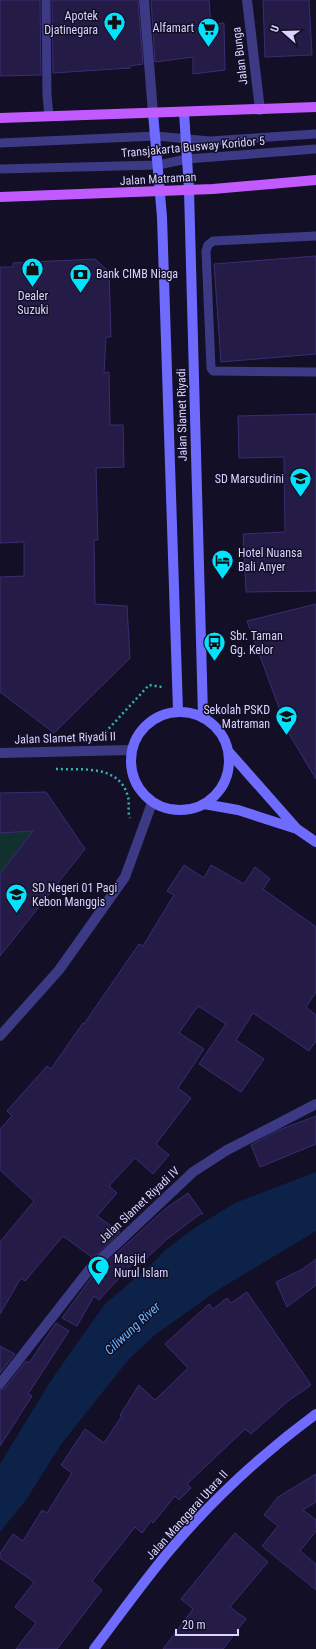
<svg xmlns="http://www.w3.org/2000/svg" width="316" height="1649" font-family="'Roboto Condensed',sans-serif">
  <rect width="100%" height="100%" fill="#130f26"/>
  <path fill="#12302f" d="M33,831L0,874V833Z"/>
  <path fill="#0c2248" d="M316,1172V1231L221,1288L156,1334L129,1359L62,1443L26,1500L0,1532V1464L50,1382L104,1305L155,1261L165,1250L196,1227L235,1203Z"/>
  <path fill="#241b47" stroke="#3b2d73" d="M0,0H40L41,75L0,76Z
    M52,0H138L143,64L130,66V68L53,73Z
    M151,0H209L211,24L224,23L225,70L193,74V57L155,62Z
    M263,0H309L312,55L265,57Z
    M316,256V354L221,362L214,264Z
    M95,259L109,272L111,337H106L104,373L109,372L110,425H123L124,467L96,468L98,540H94L95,604L127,606L130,658L54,733L0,692V577L24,576V542L0,543V267H13V263Z
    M316,414V591L246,592L243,534L285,532L284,457L239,458L238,416Z
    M316,604V779L288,732L247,621Z
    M46,792L85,849L0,956V874L33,831L0,833V793Z
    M184,865L204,878L211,865L244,884L255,867L270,879L263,889L316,927V992L306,1007L316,1015V1041L309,1051L253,1013L236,1040L264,1059L241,1092L199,1064L226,1024L198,1006L179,1033L204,1049L178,1088L191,1098L156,1144L169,1155L153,1174L135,1158L109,1186L117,1193L97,1216L120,1232L93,1258L63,1236L25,1281L21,1278L0,1314V1242L34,1201L0,1170V1129L12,1116L7,1111L47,1066L51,1069L83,1023L84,1024L139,944L143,946L174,895L167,891Z
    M316,1116V1144L260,1167L251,1145L279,1130Z
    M188,1193L203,1214H200L166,1240L139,1265L135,1261L99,1300L94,1296L77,1326L62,1318L94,1274L165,1209Z
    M316,1259V1285L287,1307L276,1282L303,1269Z
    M247,1292L311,1385L288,1401L251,1434L245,1429L187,1484L191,1488L179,1500L175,1496L153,1523L151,1521L142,1533L135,1527L92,1581L102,1590L57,1649H16L36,1623L15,1607L34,1582L0,1558V1553L13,1534L23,1541L42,1510L47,1513L72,1473L61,1465L85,1429L104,1443L122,1416L120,1415L139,1385L155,1400L188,1368L165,1344L209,1304L213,1309L227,1298L231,1303Z
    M56,1323L69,1331L28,1394L32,1396L0,1446V1390L5,1388L26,1361L29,1363Z
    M0,1346L15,1354L0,1373Z
    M316,1474V1502L303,1510L316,1520V1531L300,1551L316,1564V1590L262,1546L278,1526L264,1515L278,1497Z
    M235,1533L268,1562L230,1607L246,1619L223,1649H163L193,1609L181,1599Z"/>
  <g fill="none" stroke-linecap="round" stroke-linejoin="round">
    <path stroke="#2fb8b0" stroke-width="2.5" stroke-dasharray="2 3" stroke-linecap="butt" d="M102,736L149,685L162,687
      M56,769C81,770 120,764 128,797C130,803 127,812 130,818"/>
    <path stroke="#3d3a85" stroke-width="9" d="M46,0L47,95L49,116
      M0,143L156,136L210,141L316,134
      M0,169L158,165L187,159L316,149
      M316,236L213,241L208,245L206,251L211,368L213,371L316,372"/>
    <path stroke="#3d3a85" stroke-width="10" d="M144,0L153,113
      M247,0L260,110
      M0,753L131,750
      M0,1036L59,970L125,877L152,803
      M0,1384L89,1270L193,1172L227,1150L316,1104"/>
    <path stroke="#6f6bff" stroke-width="10" d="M184,112L189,190L203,716
      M153,113L162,217L178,711
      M131 761a49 49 0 1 1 98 0a49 49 0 1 1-98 0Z
      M229,752L297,829L316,842
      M204,804L238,810L297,829
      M94,1649C119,1616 143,1582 170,1550C213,1499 262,1454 316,1414"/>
    <path stroke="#c25bff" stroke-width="10" d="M0,118L316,107
      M0,197L213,189L316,180"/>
  </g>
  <defs>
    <symbol id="pharmacy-pin" viewBox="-11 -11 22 30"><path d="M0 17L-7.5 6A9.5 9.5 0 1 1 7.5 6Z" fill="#00e5ff" stroke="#130f26"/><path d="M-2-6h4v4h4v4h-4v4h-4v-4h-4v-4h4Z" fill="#111"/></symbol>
    <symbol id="supermarket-pin" viewBox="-11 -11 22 30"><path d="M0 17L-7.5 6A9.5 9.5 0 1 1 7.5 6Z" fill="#00e5ff" stroke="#130f26"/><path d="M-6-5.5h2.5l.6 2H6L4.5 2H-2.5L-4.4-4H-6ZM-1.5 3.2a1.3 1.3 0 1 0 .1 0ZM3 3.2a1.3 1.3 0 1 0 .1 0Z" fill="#111"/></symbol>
    <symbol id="shop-pin" viewBox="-11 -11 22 30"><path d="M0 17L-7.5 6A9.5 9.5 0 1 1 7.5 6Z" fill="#00e5ff" stroke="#130f26"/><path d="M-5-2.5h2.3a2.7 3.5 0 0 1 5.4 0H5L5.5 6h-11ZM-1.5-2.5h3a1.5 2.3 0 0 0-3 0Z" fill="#111"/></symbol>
    <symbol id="bank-pin" viewBox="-11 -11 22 30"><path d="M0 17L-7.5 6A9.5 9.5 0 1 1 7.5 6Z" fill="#00e5ff" stroke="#130f26"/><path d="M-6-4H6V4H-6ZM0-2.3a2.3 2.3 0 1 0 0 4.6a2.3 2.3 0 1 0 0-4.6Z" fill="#111"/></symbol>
    <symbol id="school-pin" viewBox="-11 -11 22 30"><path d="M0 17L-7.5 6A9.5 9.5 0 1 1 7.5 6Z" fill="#00e5ff" stroke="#130f26"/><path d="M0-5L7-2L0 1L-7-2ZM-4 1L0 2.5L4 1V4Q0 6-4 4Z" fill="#111"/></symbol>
    <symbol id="hotel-pin" viewBox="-11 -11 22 30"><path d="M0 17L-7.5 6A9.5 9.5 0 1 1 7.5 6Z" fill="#00e5ff" stroke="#130f26"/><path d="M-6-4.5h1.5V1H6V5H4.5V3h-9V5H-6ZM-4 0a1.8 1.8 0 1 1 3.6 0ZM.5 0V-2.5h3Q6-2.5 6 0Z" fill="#111"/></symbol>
    <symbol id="bus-pin" viewBox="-11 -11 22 30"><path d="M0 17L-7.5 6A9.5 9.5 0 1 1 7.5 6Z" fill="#00e5ff" stroke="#130f26"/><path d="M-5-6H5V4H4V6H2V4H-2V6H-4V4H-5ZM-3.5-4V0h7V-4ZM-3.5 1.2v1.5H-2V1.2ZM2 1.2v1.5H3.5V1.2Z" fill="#111"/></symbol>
    <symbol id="mosque-pin" viewBox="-11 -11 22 30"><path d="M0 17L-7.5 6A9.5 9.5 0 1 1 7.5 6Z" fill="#00e5ff" stroke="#130f26"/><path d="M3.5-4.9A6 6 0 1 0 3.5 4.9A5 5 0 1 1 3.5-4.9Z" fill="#111"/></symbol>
  </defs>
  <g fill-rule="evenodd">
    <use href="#pharmacy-pin" x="102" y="10" width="25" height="34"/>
    <use href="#supermarket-pin" x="196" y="16" width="25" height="34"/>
    <use href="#shop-pin" x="20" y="256" width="25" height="34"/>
    <use href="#bank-pin" x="68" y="262" width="25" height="34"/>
    <use href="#school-pin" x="288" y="466" width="25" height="34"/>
    <use href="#hotel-pin" x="210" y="548" width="25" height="34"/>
    <use href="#bus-pin" x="202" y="630" width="25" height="34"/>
    <use href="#school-pin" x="274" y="704" width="25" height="34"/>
    <use href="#school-pin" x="4" y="882" width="25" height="34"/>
    <use href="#mosque-pin" x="86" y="1254" width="25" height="34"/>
  </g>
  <g text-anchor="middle" stroke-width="3" stroke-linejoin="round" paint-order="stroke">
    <g font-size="12" fill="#d9d4ff" stroke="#130f26" text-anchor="start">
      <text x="98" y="20" text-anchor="end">Apotek<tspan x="98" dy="14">Djatinegara</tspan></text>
      <text x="194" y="32" text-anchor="end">Alfamart</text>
      <text x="96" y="278">Bank CIMB Niaga</text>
      <text x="33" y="300" text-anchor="middle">Dealer<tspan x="33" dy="14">Suzuki</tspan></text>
      <text x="284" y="483" text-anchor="end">SD Marsudirini</text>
      <text x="238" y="557">Hotel Nuansa<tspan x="238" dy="14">Bali Anyer</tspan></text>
      <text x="230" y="640">Sbr. Taman<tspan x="230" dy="14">Gg. Kelor</tspan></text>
      <text x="270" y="714" text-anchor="end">Sekolah PSKD<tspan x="270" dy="14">Matraman</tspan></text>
      <text x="32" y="892">SD Negeri 01 Pagi<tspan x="32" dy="14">Kebon Manggis</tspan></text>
      <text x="114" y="1263">Masjid<tspan x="114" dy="14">Nurul Islam</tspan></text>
    </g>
    <g font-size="12" fill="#d9d4ff" stroke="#130f26">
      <text transform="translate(240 56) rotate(-97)" y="4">Jalan Bunga</text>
      <text transform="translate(193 147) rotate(-5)" y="4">Transjakarta Busway Koridor 5</text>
      <text transform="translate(158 179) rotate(-3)" y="4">Jalan Matraman</text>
      <text transform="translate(182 415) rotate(-91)" y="4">Jalan Slamet Riyadi</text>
      <text transform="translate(65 738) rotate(-2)" y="4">Jalan Slamet Riyadi II</text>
      <text transform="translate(139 1205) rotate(-43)" y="4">Jalan Slamet Riyadi IV</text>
      <text transform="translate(187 1515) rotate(-48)" y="4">Jalan Manggarai Utara II</text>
    </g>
    <g font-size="13" font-style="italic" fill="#62b6ff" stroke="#130f26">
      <text transform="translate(132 1328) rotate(-43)" y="5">Ciliwung River</text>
    </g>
  </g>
  <g transform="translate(284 32) rotate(290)" stroke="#130f26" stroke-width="3" paint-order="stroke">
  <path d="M0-3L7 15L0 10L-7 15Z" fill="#d9d4ff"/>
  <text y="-6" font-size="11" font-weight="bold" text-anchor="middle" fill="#d9d4ff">U</text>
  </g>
  <path d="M176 1629v6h62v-6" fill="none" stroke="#d9d4ff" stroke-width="2"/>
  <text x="182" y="1629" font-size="12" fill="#d9d4ff" stroke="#130f26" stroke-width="3" paint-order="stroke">20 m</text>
</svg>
